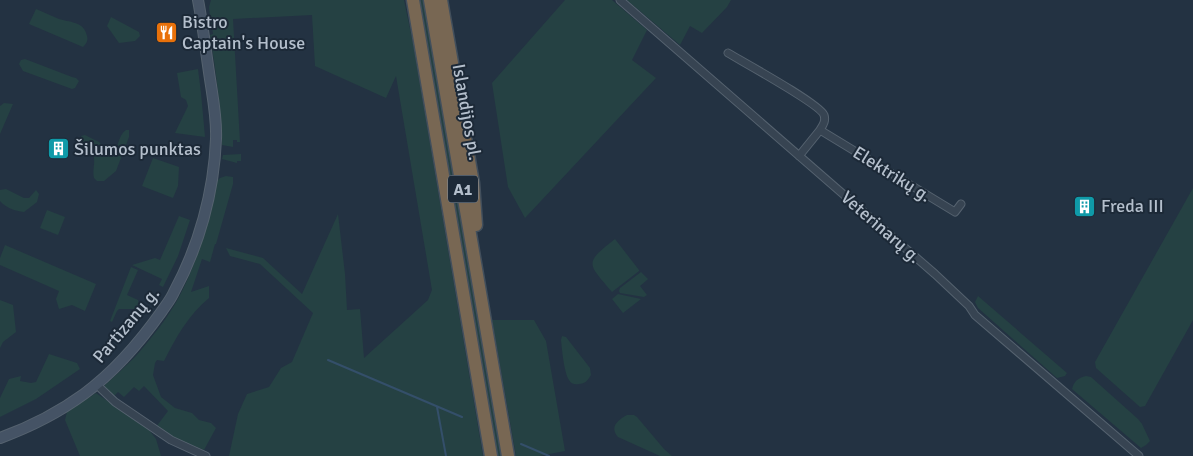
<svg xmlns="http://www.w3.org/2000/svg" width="1193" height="456" font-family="Signika,sans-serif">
  <rect width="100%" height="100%" fill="#233242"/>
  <path fill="#254143" d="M211,0H404L413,43L483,456H229L238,414L247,394L269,387L281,368L292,362L313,313L260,264L230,256L226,248L263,258L302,294L338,214L345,274L347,310L360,309L364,358L428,300L432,290L396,76L386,98L315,66L312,15L233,19L240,142H237V140H233V147L222,145C221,108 216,72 210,35L213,34L212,26H209L208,18L210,17L209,7Z
    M419,0H425L503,456H496L458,232L446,152Z
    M565,0H612L647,30L632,60L656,78L525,218L508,187L492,83Z
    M627,0H731L727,7L702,33L690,26L680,45Z
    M36,9C44,12 51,16 59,19C69,22 83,22 86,33C89,40 87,43 83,47L29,24Z
    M111,17L139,32L140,36L135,41L119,43L107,26Z
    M25,59L72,77L76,78L79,81L75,88L72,89L23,71L19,64L21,60Z
    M198,69L201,93L205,137L175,133L188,106L186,100L181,97L177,73Z
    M4,103L13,104L0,134V106Z
    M126,130H129V137L116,171L104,181H97L94,178C92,170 96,162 93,154L81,149L80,143L81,136L85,135L99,142L111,154C120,148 117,136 126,130Z
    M241,154V161H237V163L222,159L223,155Z
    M153,158L179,167L178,186L173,198L142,186Z
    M226,176L233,177V184L216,244H215L210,262L202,259L191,292L209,286V298C189,314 175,339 164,361L157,360L155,363L153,375L161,397L175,408L192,413L199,420L211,423L216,428L204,450L176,439L156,427L168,411L144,386L139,391L134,387L124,397L118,392L113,397L105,391V385C115,376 126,366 136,356C151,338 168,318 179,297C198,261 209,221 217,181L220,178Z
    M1193,188V320L1145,406L1140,407L1096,368L1095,362Z
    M6,189L24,198H29L36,190L39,194L37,202L24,212C15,211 6,208 0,201V190Z
    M47,210L65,217L58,235L40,228Z
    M179,216L190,220L178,256L163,287L159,285L162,279L132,265L155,258L160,260Z
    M615,239L639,270V271L612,292C588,263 583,264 615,239Z
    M5,245L96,284L85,311L72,305L59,309L56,299L59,291L0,265V258Z
    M131,267L138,270L127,295L138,300L140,309H119L117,311L112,322L110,321Z
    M641,272L648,279L647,280L640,286L647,295L644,297L620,293L619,291L620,288Z
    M618,294L641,299L623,313L612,299Z
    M978,296L1067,373L1065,376L1057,378L978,308L975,302Z
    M0,300L13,305L16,332L3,342L0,348Z
    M492,320H534L546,341L565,451L539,456H516Z
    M562,336L566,337L590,368L591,375C588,380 585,384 579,384C575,385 571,384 569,380C564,372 562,350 561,340Z
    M49,354L77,363L80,369L36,399L0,417V398L9,379L21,376L20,381L31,383L36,382Z
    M1086,376L1091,377L1138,419L1142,424L1150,441L1146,445L1141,448L1072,389C1074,381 1078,378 1086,376Z
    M96,393L149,430L156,439L161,456H80L65,420L67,412Z
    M627,415H634L637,417L664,449L672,456H660L618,437C609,427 618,420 627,415Z"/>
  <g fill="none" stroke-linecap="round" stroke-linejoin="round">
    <path stroke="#344f6a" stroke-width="2" d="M328,360L462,417
      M437,407L446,456
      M521,444L549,456"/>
    <defs>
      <path id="street" d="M620,0L935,274L969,306L975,315L1139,456
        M728,53C743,62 820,104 824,115C826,121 823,125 820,130
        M799,156L820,130L955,212L961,204
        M96,384L115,402L171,440L206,456"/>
      <path id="secondary" d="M0,438C30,427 58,413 84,394C114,372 140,342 162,311C166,305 171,299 174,292C199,246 214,192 216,139C217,119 213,99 210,79C206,53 203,26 198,0"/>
      <path id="highway" d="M413,0L491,456
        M430,0L508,456
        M441,0L473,183L476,225"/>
    </defs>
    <use href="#street" stroke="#55626f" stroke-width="9"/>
    <use href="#secondary" stroke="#55626f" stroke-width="12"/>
    <use href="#highway" stroke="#424f5c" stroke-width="15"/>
    <use href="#street" stroke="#374452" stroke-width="7"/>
    <use href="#secondary" stroke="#455365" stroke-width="10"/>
    <use href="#highway" stroke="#786753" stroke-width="12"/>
  </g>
  <defs>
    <symbol id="restaurant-square" viewBox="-11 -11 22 22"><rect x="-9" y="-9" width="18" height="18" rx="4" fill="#e8710a" stroke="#1c2937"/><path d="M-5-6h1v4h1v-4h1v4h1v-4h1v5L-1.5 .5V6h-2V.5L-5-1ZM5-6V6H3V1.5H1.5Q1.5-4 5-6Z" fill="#fff"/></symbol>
    <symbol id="building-square" viewBox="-11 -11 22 22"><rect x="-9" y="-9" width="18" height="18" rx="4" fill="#0f9aa8" stroke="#1c2937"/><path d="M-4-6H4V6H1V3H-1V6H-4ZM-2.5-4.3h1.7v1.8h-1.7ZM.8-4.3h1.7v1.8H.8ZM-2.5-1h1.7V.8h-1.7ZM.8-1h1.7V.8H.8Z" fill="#fff"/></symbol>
  </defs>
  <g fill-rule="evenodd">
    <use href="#restaurant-square" x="154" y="20" width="25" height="25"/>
    <use href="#building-square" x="46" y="136" width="25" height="25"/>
    <use href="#building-square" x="1072" y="194" width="25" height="25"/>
  </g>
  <g text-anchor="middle" stroke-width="4" stroke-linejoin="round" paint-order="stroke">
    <rect fill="#1c2937" stroke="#86929f" stroke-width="1" x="448" y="175.5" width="30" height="27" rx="4"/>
    <g font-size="16" font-weight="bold" fill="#b4bfcc">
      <text x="463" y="195">A1</text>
    </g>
    <g font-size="18" fill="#b4bfcc" stroke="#1c2937" text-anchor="start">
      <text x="182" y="28">Bistro<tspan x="182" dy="21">Captain's House</tspan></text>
      <text x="74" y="155">Šilumos punktas</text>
      <text x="1101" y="212">Freda III</text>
    </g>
    <g font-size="18" fill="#b4bfcc" stroke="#1c2937">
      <text transform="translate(467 112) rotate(80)" y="6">Islandijos pl.</text>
      <text transform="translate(892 174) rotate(32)" y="6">Elektrikų g.</text>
      <text transform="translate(881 227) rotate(41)" y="6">Veterinarų g.</text>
      <text transform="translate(126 325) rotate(-50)" y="6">Partizanų g.</text>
    </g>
  </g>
</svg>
